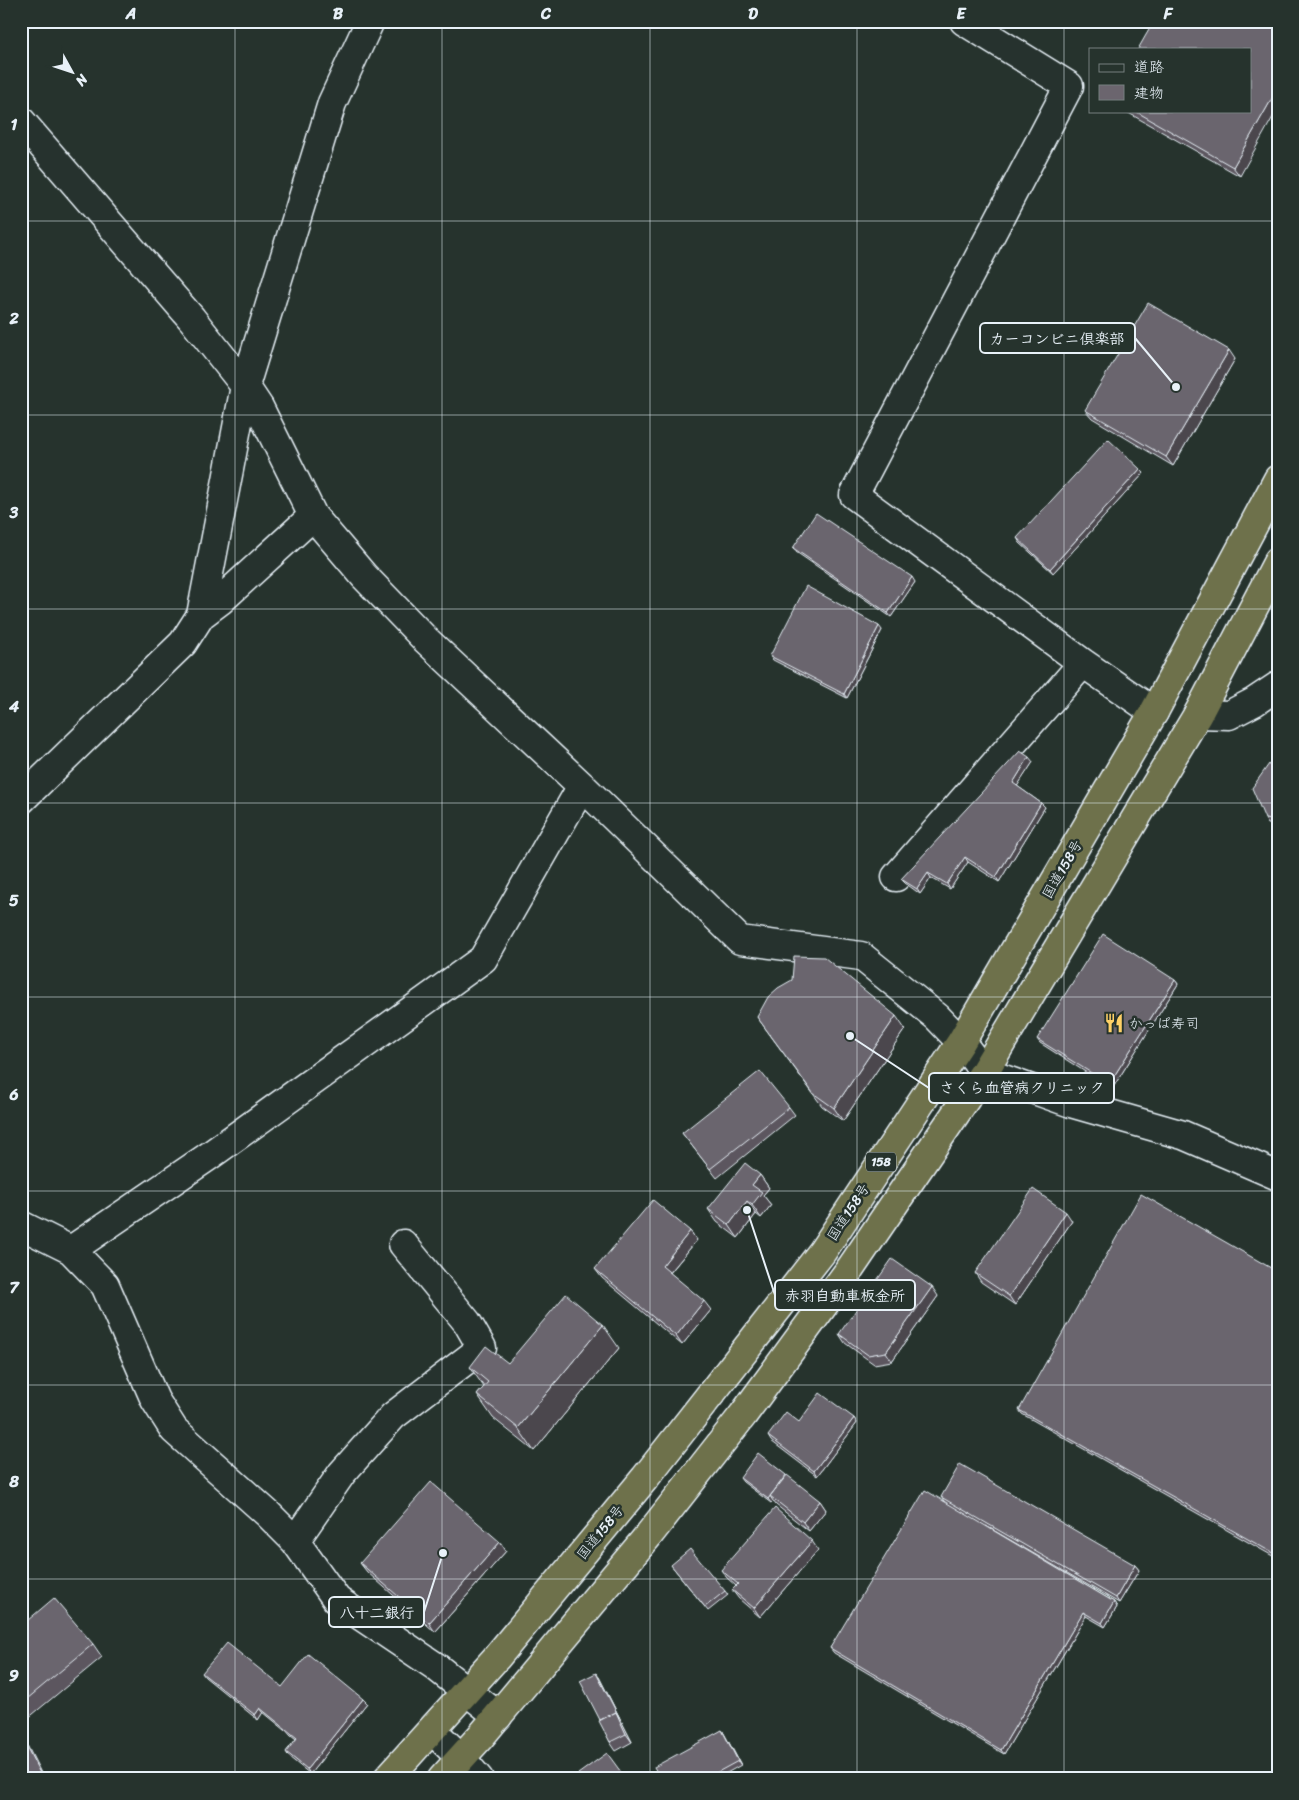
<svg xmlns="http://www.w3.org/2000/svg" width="1299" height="1800" font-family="Sriracha,'Klee One',sans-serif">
  <rect width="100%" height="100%" fill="#26332d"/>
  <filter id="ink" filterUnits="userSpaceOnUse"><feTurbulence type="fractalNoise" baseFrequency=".02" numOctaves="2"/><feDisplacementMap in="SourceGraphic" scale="10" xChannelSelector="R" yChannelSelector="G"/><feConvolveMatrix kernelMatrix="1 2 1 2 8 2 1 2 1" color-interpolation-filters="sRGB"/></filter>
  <g filter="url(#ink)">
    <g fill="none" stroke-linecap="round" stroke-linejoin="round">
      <defs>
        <path id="minor" d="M964,21L1069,86L854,495L1083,663L1154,712
          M21,121L192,319L245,386L259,407L313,516L364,576L425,639L582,786L740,940L861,956L937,1017L961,1042L984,1072L1071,1103L1183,1135L1278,1176
          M201,615L221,600L313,516
          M1198,714L1229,715L1254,702L1278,686
          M21,800L183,643L201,615L245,386L332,103L370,21
          M896,877L1083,663
          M21,1225L71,1250L105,1285L155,1400L174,1430L268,1514L295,1541L337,1600L435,1666L498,1716
          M71,1250L209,1156L483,959L582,786
          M295,1541L342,1473L393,1416L482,1348L467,1322L403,1244
          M432,1730L461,1758L479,1779"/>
        <path id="highway" d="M387,1779L496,1658L645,1478L822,1252L961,1042L1154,712L1278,479
          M442,1779L481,1736L648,1536L743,1415L850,1269L984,1072L1198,714L1278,561"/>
      </defs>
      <use href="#minor" stroke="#e8f1f8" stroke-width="31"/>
      <use href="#highway" stroke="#e8f1f8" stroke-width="31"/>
      <use href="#minor" stroke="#26332d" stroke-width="28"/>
      <use href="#highway" stroke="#6e714b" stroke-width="28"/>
    </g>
    <path fill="#5c575f" stroke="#e8f1f8" d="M1125,111H1250L1240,176Z
      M1235,359L1173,466L1092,418L1085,410Z
      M1144,473L1053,573L1020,543L1017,538Z
      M793,548L915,582L891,617L796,552Z
      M882,630L847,698L773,660L770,656Z
      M1033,762L1017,786L1041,803L1045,807L999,882L968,862L950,889L931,878L920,894L905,883L901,879Z
      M1278,762V825L1268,824L1265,819Z
      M792,980L905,1029L843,1121L822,1106L757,1017Z
      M1175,980L1178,984L1112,1089L1040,1043L1037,1039Z
      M789,1107L795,1115L717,1178L682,1133Z
      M760,1175L769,1188L763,1195L771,1205L761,1218L756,1214L738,1238L717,1222L708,1209Z
      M1072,1221L1015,1305L981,1282L975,1273Z
      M690,1231L697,1240L670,1273L711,1310L682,1345L602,1278L595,1269Z
      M1278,1272V1559L1022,1414L1019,1410Z
      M938,1296L892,1361L874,1364L845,1343L839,1334Z
      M619,1348L534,1451L493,1418L477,1395L484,1387L470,1367L508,1363Z
      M854,1418L857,1423L817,1476L771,1441L768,1436L799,1422Z
      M740,1478L820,1501L826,1510L809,1531L776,1505L773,1501L771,1503L743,1482Z
      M941,1497L1135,1565L1139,1570L1119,1603L986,1526L1114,1602L1117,1607L1105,1627L1086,1616L1004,1754L834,1653L830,1648L944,1501Z
      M500,1542L506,1551L435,1632L367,1572L360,1563Z
      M818,1550L760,1617L739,1599L732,1590L736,1586L727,1578L721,1570Z
      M671,1565L725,1591L728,1595L708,1611Z
      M21,1626L93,1644L102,1657L21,1724Z
      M202,1673L282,1687L367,1703L310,1774L289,1757L286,1752L296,1739L263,1712L258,1720L205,1677Z
      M599,1677L632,1742L616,1751L610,1742L600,1720Z
      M722,1730L741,1765L716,1779H661Z"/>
    <path fill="#4b474d" stroke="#e8f1f8" d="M1278,88V108L1240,176L1233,167Z
      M1229,350L1235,359L1173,466L1166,457Z
      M1140,469L1144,473L1053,573L1050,569Z
      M912,577L915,582L891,617L888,613Z
      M879,626L882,630L847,698L844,694Z
      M1029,757L1033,762L1016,788L1013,783Z
      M1041,803L1045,807L999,882L996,877Z
      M965,857L968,862L950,889L947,884Z
      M928,873L931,878L920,894L917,889Z
      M1175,980L1178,984L1112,1089L1109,1084Z
      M896,1016L905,1029L843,1121L834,1108Z
      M760,1175L769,1188L763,1195L771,1205L761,1218L752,1205V1185Z
      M747,1201L756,1214L738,1238L729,1225Z
      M1066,1212L1072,1221L1015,1305L1009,1296Z
      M690,1231L697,1240L668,1275L662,1266Z
      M932,1287L938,1296L892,1361L886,1352Z
      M704,1301L711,1310L682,1345L676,1336Z
      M603,1325L619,1348L534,1451L518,1428Z
      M854,1418L857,1423L817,1476L814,1471Z
      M770,1496L773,1501L771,1503L768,1499Z
      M820,1501L826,1510L809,1531L803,1522Z
      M812,1541L818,1550L760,1617L754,1608Z
      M500,1542L506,1551L435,1632L429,1623Z
      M1135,1565L1139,1570L1119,1603L1116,1598Z
      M1114,1602L1117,1607L1105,1627L1102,1623Z
      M1083,1612L1086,1616L1004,1754L1001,1750Z
      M596,1673L599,1677L632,1742L626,1734Z
      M363,1699L367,1703L310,1774L307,1769Z
      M260,1708L263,1712L258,1720L255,1715Z
      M722,1730L725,1735L741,1765L738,1761Z
      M23,1740L27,1745L44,1779H43Z"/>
    <path fill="#6b656e" stroke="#e8f1f8" d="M1154,21H1278V88L1233,167L1135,111H1250V49H1138Z
      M1148,303L1229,350L1166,457L1085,410Z
      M1108,439L1140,469L1050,569L1017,538Z
      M816,513L912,577L888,613L793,548Z
      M806,586L879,626L844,694L770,656Z
      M1020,751L1029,757L1013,783L1041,803L996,877L965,857L947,884L928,873L917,889L901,879Z
      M1278,762V821L1265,819L1252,788L1269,764Z
      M1103,934L1175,980L1109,1084L1037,1039Z
      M794,956L824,957L896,1016L834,1108L813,1093L757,1017L768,997L778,988L792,980Z
      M760,1071L789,1107L710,1169L682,1133Z
      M745,1163L760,1175L752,1185L762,1192L752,1205L747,1201L729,1225L708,1209Z
      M1033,1189L1066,1212L1009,1296L975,1273Z
      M1141,1194L1278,1272V1556L1019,1410Z
      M653,1200L690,1231L662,1266L704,1301L676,1336L595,1269Z
      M892,1259L932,1287L886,1352L868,1355L839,1334Z
      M566,1294L603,1325L518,1428L477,1395L488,1382L470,1367L486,1346L508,1363Z
      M820,1393L854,1418L814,1471L768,1436L786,1412L799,1422Z
      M758,1453L786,1475L768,1499L740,1478Z
      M960,1464L1135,1565L1116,1598L941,1497Z
      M787,1475L820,1501L803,1522L770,1496Z
      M431,1482L500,1542L429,1623L360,1563Z
      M925,1490L1114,1602L1102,1623L1083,1612L1001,1750L830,1648Z
      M775,1508L812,1541L754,1608L732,1590L738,1584L721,1570Z
      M690,1549L725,1591L705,1607L671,1565Z
      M54,1598L93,1644L21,1704V1626Z
      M227,1643L282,1687L308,1654L363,1699L307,1769L286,1752L297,1738L260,1708L255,1715L202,1673Z
      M596,1673L619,1717L616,1712L600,1720L580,1681Z
      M616,1712L626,1734L610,1742L599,1721Z
      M722,1730L738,1761L705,1779H661L654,1767Z
      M23,1740L43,1779H21V1741Z
      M607,1753L626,1779H581L578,1774Z"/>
  </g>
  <path fill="none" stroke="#e8f1f8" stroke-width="1" stroke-opacity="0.55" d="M235,21V1779M442,21V1779M650,21V1779M857,21V1779M1064,21V1779M21,221H1278M21,415H1278M21,609H1278M21,803H1278M21,997H1278M21,1191H1278M21,1385H1278M21,1579H1278"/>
  <defs>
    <symbol id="restaurant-bare" viewBox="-9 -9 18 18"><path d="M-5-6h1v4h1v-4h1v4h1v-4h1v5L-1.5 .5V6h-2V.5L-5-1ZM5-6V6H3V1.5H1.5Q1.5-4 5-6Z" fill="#ffd166" stroke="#26332d" stroke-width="2.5" paint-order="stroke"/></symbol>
  </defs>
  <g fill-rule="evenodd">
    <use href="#restaurant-bare" x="1100" y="1009" width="28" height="28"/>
  </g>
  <g text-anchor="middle" stroke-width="5" stroke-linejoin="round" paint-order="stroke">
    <rect fill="#26332d" stroke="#aeb8bb" stroke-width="1" x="866" y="1152.5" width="30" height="19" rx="4"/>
    <g font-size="12" font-weight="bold" fill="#e8f1f8">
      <text x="881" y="1166">158</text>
    </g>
    <g font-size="14" fill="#e8f1f8" stroke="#26332d">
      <text transform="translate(1062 869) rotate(-60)" y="5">国道158号</text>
      <text transform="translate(848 1212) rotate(-57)" y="5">国道158号</text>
      <text transform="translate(600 1532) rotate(-51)" y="5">国道158号</text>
    </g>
    <g font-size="14" fill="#e8f1f8" stroke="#26332d" text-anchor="start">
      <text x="1129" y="1028">かっぱ寿司</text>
    </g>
  </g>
  <path fill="none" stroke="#e8f1f8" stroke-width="2" d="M1176 387L1135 338M850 1036L929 1088M747 1210L775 1295M443 1553L424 1612"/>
  <g fill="#e8f1f8" stroke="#26332d" stroke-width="2">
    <circle cx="1176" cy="387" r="5"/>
    <circle cx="850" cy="1036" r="5"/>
    <circle cx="747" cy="1210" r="5"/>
    <circle cx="443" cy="1553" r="5"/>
  </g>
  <g fill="#26332d" stroke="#e8f1f8" stroke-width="2">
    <rect x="980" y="323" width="155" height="30" rx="5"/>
    <rect x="929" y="1073" width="185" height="30" rx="5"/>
    <rect x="775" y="1280" width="140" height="30" rx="5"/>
    <rect x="329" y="1597" width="95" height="30" rx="5"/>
  </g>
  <g font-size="15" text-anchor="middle" font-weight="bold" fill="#e8f1f8">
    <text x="1057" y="344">カーコンビニ倶楽部</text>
    <text x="1022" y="1093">さくら血管病クリニック</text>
    <text x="845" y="1301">赤羽自動車板金所</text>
    <text x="377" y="1618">八十二銀行</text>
  </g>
  <rect width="1299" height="1800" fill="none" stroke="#26332d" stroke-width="55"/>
  <rect x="1089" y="48" width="162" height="65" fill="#26332d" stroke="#747f7e"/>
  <rect x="1099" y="64" width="25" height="8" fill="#26332d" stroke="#747f7e"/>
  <text x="1134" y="72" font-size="15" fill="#e8f1f8">道路</text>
  <rect x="1099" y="85" width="25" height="15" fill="#6b656e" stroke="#747f7e"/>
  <text x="1134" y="98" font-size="15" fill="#e8f1f8">建物</text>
  <g transform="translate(72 72) rotate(130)" stroke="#26332d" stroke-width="4" paint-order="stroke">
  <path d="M0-4L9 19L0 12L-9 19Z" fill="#e8f1f8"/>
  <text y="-8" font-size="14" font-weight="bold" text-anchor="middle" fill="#e8f1f8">N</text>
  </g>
  <rect x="28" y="28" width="1244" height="1744" fill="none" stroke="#e8f1f8" stroke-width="2"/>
  <g font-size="16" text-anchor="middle" font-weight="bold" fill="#e8f1f8">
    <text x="131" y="19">A</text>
    <text x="338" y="19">B</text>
    <text x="546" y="19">C</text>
    <text x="753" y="19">D</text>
    <text x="961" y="19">E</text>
    <text x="1168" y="19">F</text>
    <text x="14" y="130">1</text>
    <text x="14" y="324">2</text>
    <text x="14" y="518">3</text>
    <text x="14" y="712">4</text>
    <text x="14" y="906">5</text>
    <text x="14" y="1100">6</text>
    <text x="14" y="1293">7</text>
    <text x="14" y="1487">8</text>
    <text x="14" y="1681">9</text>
  </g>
</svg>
